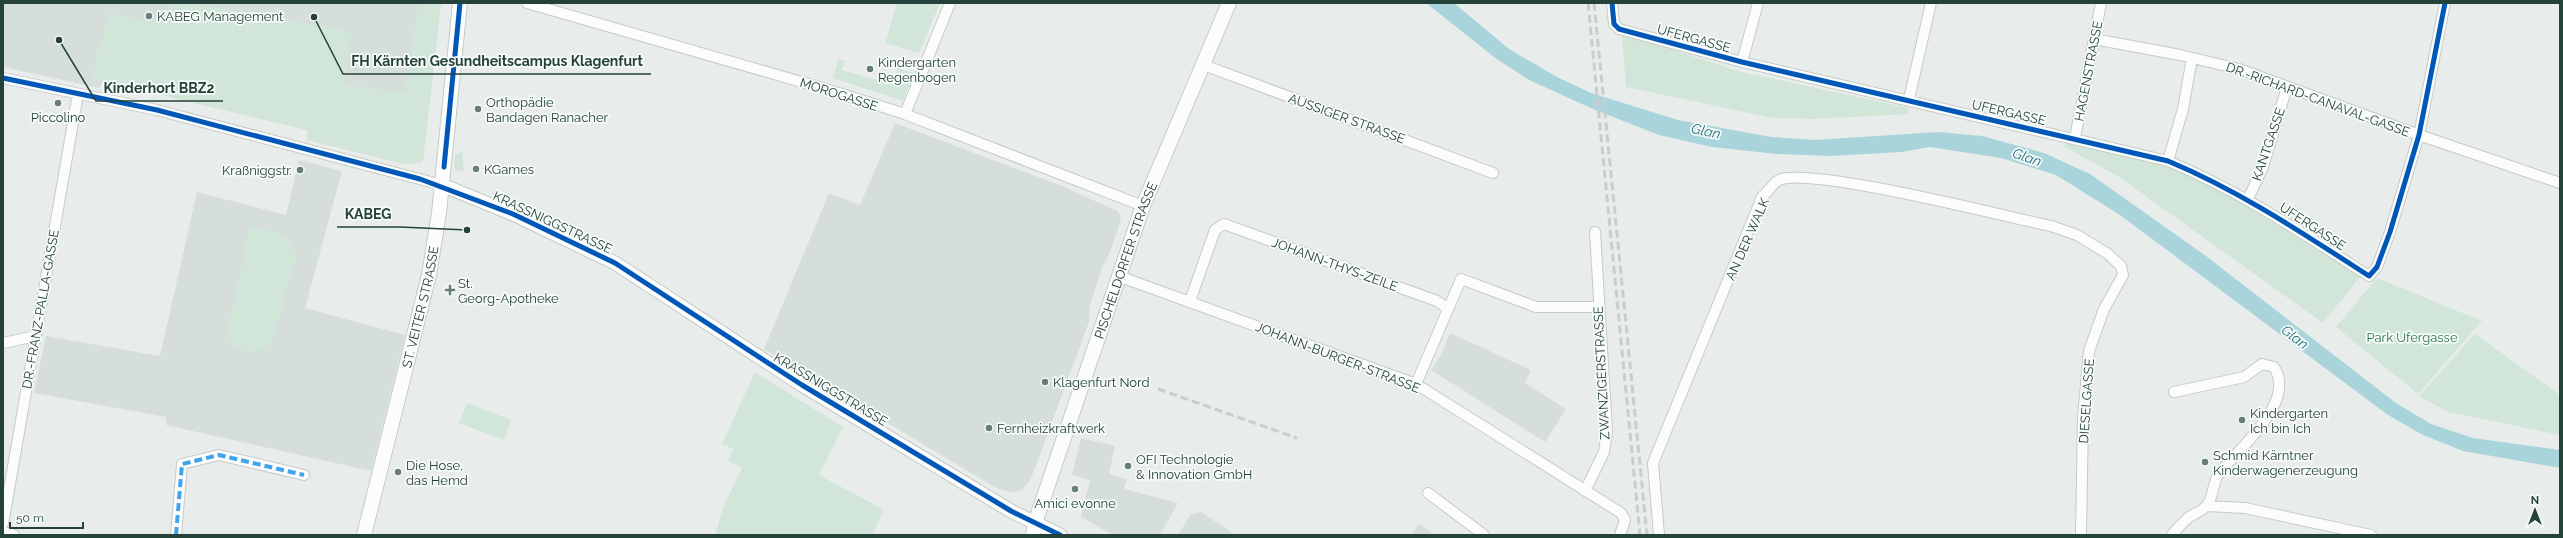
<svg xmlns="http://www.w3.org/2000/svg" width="2563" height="538" font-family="Raleway,sans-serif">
  <rect width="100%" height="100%" fill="#e8edeb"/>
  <path fill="#d6dedb" d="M3,3H441L423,160L420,163L405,164L307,140V130L103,81L99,88L3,67Z
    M895,123L1062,186L1117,211L1120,215L1121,220L1110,252L1102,268L1090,305L1089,322L1032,476L1026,486L1019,491L1011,492L996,488L764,349L829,193L860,205Z
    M299,160L342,171L305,308L405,335L371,471L166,425V417L34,393L46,336L160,356L197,192L286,215Z
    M1450,333L1531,370L1525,383L1566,409L1545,442L1431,370L1441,355Z
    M1081,438L1115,446L1109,474L1127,479L1124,489L1178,503L1160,535H1113L1081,517L1090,480L1072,475Z
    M1201,512L1236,535H1178L1191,514Z
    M1420,524L1434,535H1410Z"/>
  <path fill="#d1e6d8" d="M167,3H192L351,32L345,85L405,92L418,9L421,3H441L423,160L420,163L405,164L307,139V130L93,78L97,48L102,46L107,13L164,23Z
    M897,3H940L919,53L885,43Z
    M1622,34L1742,72L1909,108L1908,114L1814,119L1772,118L1626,87Z
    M838,59L845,61L842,70L893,85L898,68L914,73L903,101L833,78Z
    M2066,142C2098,149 2130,155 2161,164C2230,186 2300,236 2360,277L2323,323L2119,177L2065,147Z
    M462,152L464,170L457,171L454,168L455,155Z
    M250,226C272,232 290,231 296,257L273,339C259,358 237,356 227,334Z
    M2377,278L2482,321L2418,394L2336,327Z
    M2475,334L2560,395V435L2448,412L2419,396Z
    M755,372L843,427L819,475L884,510L872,535H715L723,508L742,468L728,461L733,449L722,444Z
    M467,403L511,420L504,440L459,423Z"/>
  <path fill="#a9d4db" d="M1426,3H1454L1509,49L1557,77L1591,93L1678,120L1771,137L1815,140L1938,132L1982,136L2044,153L2090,174L2206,256L2396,403L2431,424L2473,438L2560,450V468L2463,451L2421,434L2388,415L2120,215L2056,175L2001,158L1930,147L1902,152L1830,156L1777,154L1712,147L1659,135L1593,109L1529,80L1498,60Z"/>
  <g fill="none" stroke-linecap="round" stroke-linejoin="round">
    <defs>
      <path id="minor" d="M527,3L826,89L902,113L1143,206
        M1612,3L1614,24L1619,29L1742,62L2168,161C2240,191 2304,234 2369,276L2377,267L2390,232L2419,135L2445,3
        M2094,39L2180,55L2239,69L2419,135L2560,183
        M1742,62L1758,3
        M1201,64L1493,173
        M3,78L157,110L442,185
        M1909,99L1931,3
        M905,114L950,3
        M2075,138L2101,3
        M2168,161L2183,109L2192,58
        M2248,199L2263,167L2287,87
        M1118,276L1416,384L1621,513L1625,520L1620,535
        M1190,301L1215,230L1224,224L1437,301L1448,309
        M3,343L36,336
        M1416,384L1461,279L1536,307H1598
        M1585,491L1604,452L1607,431L1595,232
        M1428,493L1484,535
        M2207,506L2245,508L2371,535
        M3,524L78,94
        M3,531L14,535
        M176,535L182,464L219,455L304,475
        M1659,535L1653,463L1762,197C1767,193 1773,183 1779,180C1809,166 2007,217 2051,226L2077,235L2108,254L2121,266L2123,275L2104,309L2089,351L2083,417L2081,535
        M2172,535C2177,528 2183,523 2189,517C2194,514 2204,510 2207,505C2214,497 2212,483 2219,474C2239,447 2297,403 2274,367L2262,364L2244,377L2174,392"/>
      <path id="tertiary" d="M442,185L513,214L615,263L802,385L1011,511L1060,535"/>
      <g id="secondary">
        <path id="s1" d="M364,535L429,275L439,213L460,3"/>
        <path id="s2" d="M1033,535L1035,523L1143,206L1229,3"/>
      </g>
    </defs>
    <use href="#minor" stroke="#c5cac8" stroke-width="12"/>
    <use href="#tertiary" stroke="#c5cac8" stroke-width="15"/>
    <use href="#secondary" stroke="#c3cbc8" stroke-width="16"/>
    <use href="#minor" stroke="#fcfcfc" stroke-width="10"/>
    <use href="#tertiary" stroke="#fcfcfc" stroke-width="13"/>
    <use href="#secondary" stroke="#fcfcfc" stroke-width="14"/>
    <path stroke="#c9cdcc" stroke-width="3" stroke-dasharray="8 4" stroke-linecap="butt" d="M1588,3L1640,535
      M1594,3L1647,535
      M1158,389L1297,438"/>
    <path stroke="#3ea4ec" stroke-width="4" stroke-dasharray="8 4" stroke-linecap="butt" d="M176,535L182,464L219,455L304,475"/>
    <defs>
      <path id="cycleway" d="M1612,3L1614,24L1619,29L1742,62L2168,161C2240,191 2304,234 2369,276L2377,267L2390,232L2419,135L2445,3
        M3,78L157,110L420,179L513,214L615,263L802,385L1011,511L1060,535
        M444,167L460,3"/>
    </defs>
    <use href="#cycleway" stroke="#f7fbf9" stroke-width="8"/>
    <use href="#cycleway" stroke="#0057b8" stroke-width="5"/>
  </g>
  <g fill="#697e78" stroke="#f7fbf9" stroke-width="1.5">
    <circle cx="149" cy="16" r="4"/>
    <circle cx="870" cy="69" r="4"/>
    <circle cx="58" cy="103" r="4"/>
    <circle cx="478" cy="109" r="4"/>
    <circle cx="476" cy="169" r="4"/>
    <circle cx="300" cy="170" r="4"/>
    <path d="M448 284h4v4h4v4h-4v4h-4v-4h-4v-4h4z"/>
    <circle cx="1045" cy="382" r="4"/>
    <circle cx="2242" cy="420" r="4"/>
    <circle cx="989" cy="428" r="4"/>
    <circle cx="2205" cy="462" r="4"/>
    <circle cx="1128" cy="466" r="4"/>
    <circle cx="398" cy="472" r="4"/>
    <circle cx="1075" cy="489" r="4"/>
  </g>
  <g text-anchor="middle" stroke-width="3.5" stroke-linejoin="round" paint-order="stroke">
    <g font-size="13" fill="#24423a" stroke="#f7fbf9" text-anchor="start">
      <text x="157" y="21">KABEG Management</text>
      <text x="878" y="67">Kindergarten<tspan x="878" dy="15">Regenbogen</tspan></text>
      <text x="486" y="107">Orthopädie<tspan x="486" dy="15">Bandagen Ranacher</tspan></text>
      <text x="58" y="122" text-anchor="middle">Piccolino</text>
      <text x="484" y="174">KGames</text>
      <text x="292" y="175" text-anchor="end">Kraßniggstr.</text>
      <text x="458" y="288">St.<tspan x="458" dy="15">Georg-Apotheke</tspan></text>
      <text x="1053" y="387">Klagenfurt Nord</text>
      <text x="2250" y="418">Kindergarten<tspan x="2250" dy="15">Ich bin Ich</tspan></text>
      <text x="997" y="433">Fernheizkraftwerk</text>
      <text x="2213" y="460">Schmid Kärntner<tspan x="2213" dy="15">Kinderwagenerzeugung</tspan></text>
      <text x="1136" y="464">OFI Technologie<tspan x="1136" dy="15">&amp; Innovation GmbH</tspan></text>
      <text x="406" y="470">Die Hose,<tspan x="406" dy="15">das Hemd</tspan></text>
      <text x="1075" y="508" text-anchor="middle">Amici evonne</text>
    </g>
    <g font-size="13" fill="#24423a" stroke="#f7fbf9">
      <text transform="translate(1694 38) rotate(15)" y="5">UFERGASSE</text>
      <text transform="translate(2088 71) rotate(-79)" y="5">HAGENSTRASSE</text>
      <text transform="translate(839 94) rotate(18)" y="5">MOROGASSE</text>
      <text transform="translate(2318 99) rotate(20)" y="5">DR.-RICHARD-CANAVAL-GASSE</text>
      <text transform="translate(2009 112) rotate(13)" y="5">UFERGASSE</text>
      <text transform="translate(1347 118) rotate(20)" y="5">AUSSIGER STRASSE</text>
      <text transform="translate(2268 144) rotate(-71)" y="5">KANTGASSE</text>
      <text transform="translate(553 222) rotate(25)" y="5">KRASSNIGGSTRASSE</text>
      <text transform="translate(2313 226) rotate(33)" y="5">UFERGASSE</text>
      <text transform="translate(1747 239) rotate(-66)" y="5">AN DER WALK</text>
      <text dy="5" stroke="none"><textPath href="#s2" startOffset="290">PISCHELDORFER STRASSE</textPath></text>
      <text transform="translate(1335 264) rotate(20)" y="5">JOHANN-THYS-ZEILE</text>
      <text dy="5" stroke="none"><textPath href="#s1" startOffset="235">ST. VEITER STRASSE</textPath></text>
      <text transform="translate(40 309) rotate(-80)" y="5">DR.-FRANZ-PALLA-GASSE</text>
      <text transform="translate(1338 357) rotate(21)" y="5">JOHANN-BURGER-STRASSE</text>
      <text transform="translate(1601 373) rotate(-93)" y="5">ZWANZIGERSTRASSE</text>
      <text transform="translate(831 389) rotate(31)" y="5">KRASSNIGGSTRASSE</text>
      <text transform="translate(2086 401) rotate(-86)" y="5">DIESELGASSE</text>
    </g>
    <g font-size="13" fill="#2d7a4b" stroke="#f7fbf9">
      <text x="2412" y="342">Park Ufergasse</text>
    </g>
    <g font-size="14" font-style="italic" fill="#1c6f80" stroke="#f7fbf9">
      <text transform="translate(1706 131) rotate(12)" y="5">Glan</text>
      <text transform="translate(2027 157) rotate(19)" y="5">Glan</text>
      <text transform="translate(2295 337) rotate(37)" y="5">Glan</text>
    </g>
  </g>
  <path fill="none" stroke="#24423a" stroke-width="1.5" d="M314 17L343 74H651M59 40L96 101H223M467 230L400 227H337"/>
  <g fill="#24423a" stroke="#f7fbf9" stroke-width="1.5">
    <circle cx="314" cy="17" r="4"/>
    <circle cx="59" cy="40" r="4"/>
    <circle cx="467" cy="230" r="4"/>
  </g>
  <g font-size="14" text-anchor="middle" font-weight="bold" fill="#24423a" stroke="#f7fbf9" stroke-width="3.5" stroke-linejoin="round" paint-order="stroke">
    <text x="497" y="66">FH Kärnten Gesundheitscampus Klagenfurt</text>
    <text x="159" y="93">Kinderhort BBZ2</text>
    <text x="368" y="219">KABEG</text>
  </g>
  <rect width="2563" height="538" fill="none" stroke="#24423a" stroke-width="8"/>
  <g transform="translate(2535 510)" stroke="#f7fbf9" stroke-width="3" paint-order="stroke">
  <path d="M0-3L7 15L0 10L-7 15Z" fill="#24423a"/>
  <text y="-6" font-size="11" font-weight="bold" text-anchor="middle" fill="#24423a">N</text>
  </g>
  <path d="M10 522v6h73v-6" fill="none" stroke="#24423a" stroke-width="2"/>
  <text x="16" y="522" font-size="12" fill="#24423a" stroke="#f7fbf9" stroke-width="3" paint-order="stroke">50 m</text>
</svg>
